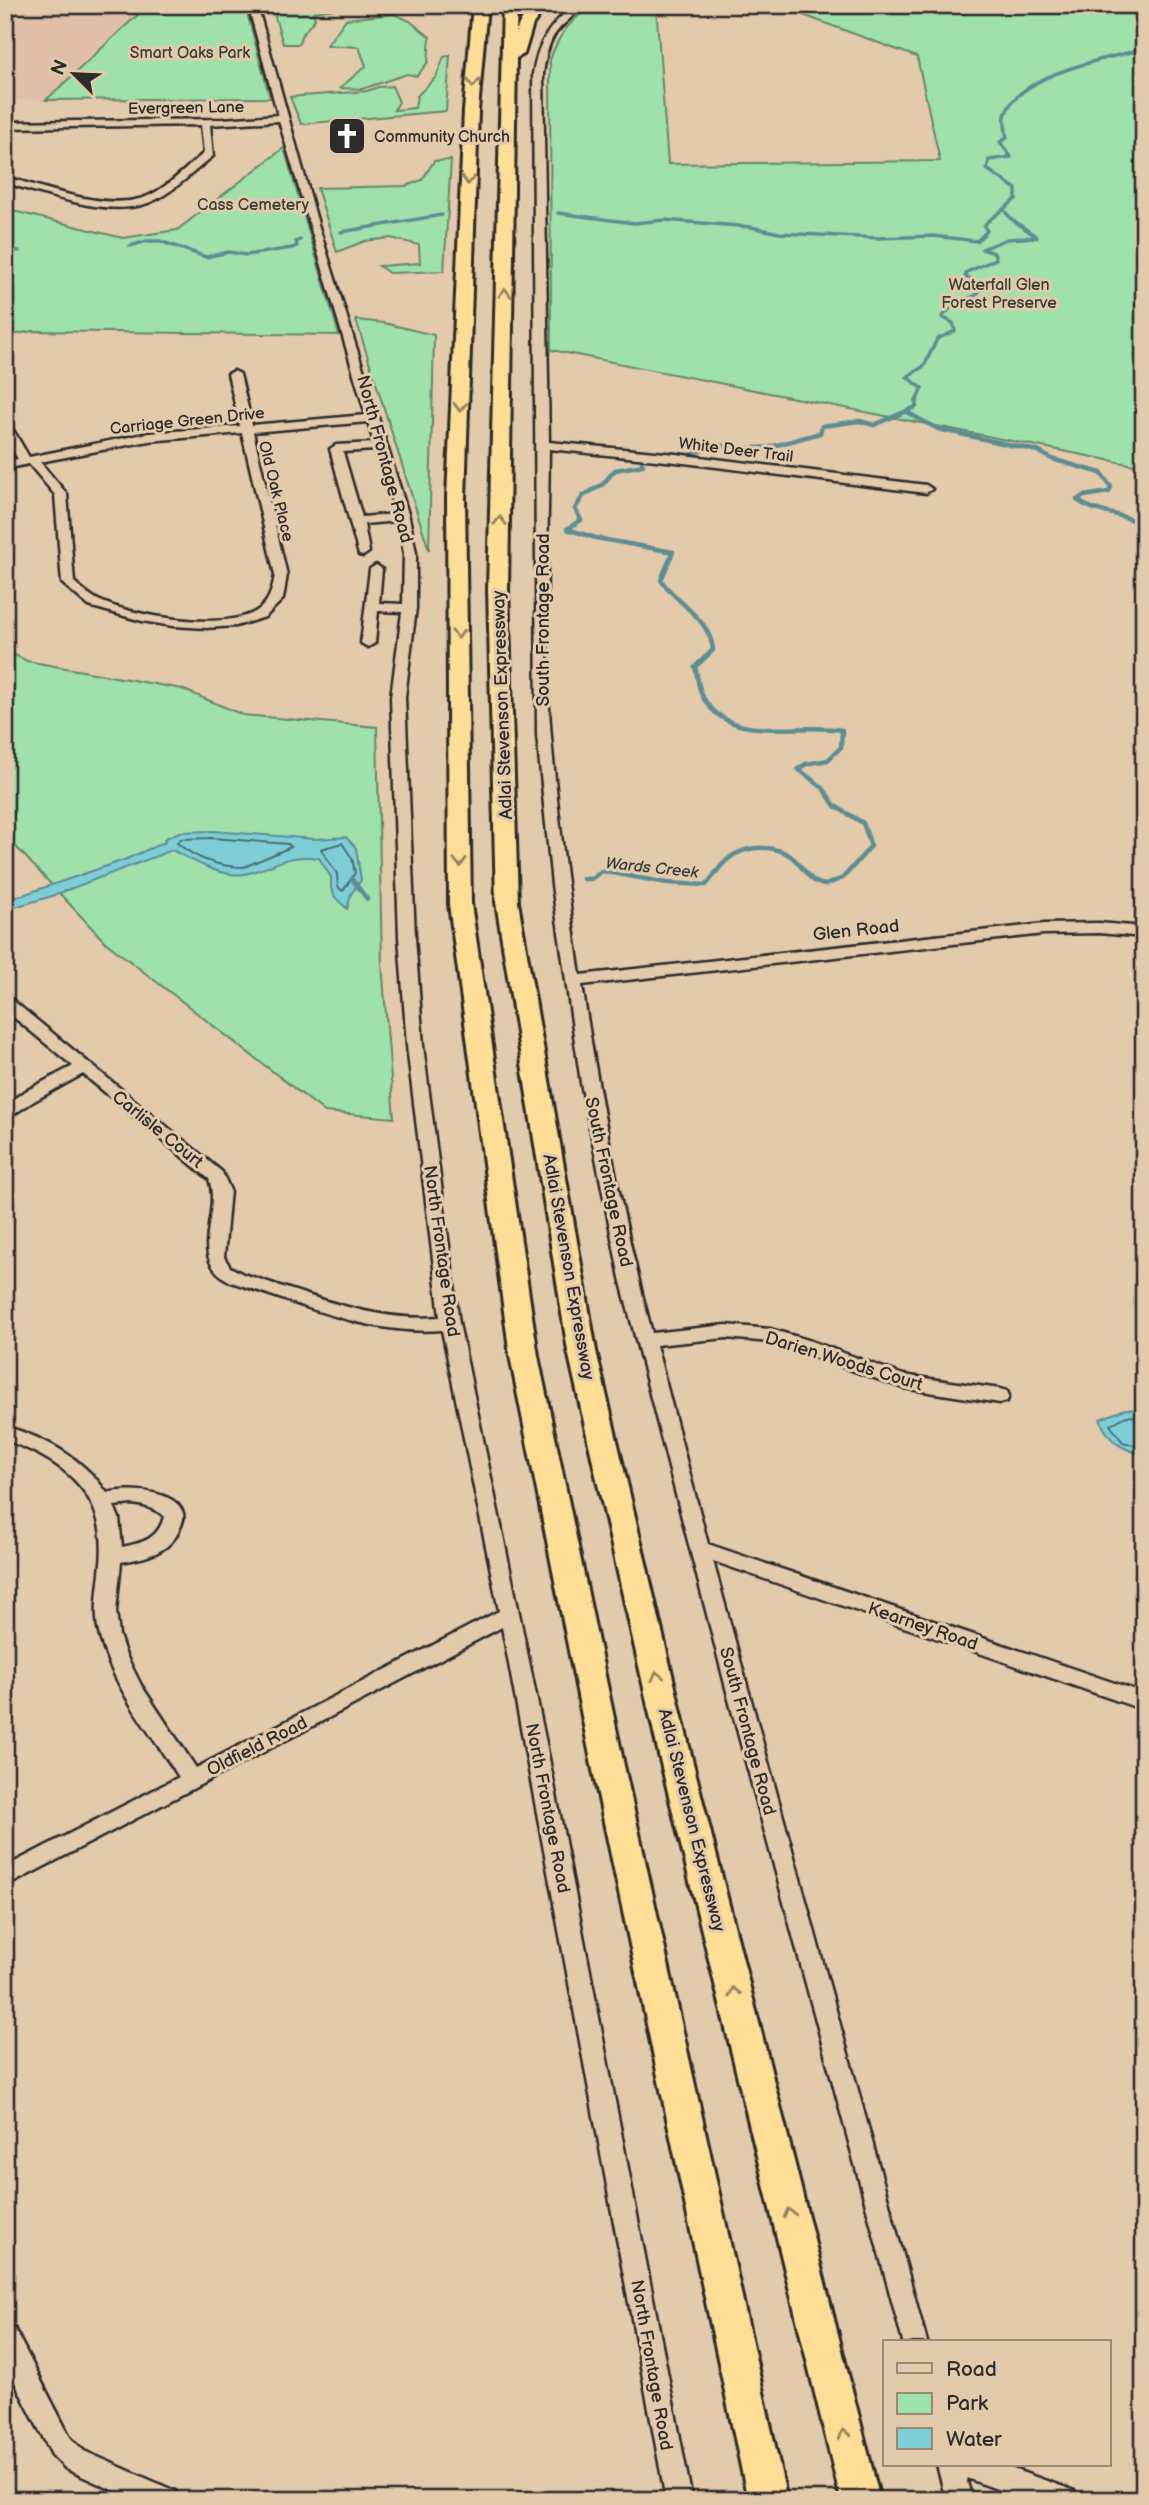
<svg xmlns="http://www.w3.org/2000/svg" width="1149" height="2505" font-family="'Balsamiq Sans',sans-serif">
  <rect width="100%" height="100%" fill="#e3caab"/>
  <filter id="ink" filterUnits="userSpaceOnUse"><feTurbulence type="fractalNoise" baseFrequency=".0143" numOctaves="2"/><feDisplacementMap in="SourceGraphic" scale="14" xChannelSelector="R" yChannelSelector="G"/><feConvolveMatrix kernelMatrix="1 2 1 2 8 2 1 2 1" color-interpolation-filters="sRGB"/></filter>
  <g filter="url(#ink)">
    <path fill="#e1bea8" d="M5,5H148L46,100L5,99Z"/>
    <path fill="#9fe1ab" stroke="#65866b" stroke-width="2" d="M148,5H245L270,98L46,100Z
      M278,5H362L313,12L315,19L301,36L299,44H283L275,17Z
      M594,5H656L668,164L940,161L917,57L776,5H1144V467L551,350L550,60C558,35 571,19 594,5Z
      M394,14L410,21L430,37L428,62L417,76L407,74L362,89L340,88L366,66L359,47L327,45L346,19Z
      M450,55L446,111L301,124L290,97L367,91L378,87L392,86L399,102L394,110L415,108L417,96L436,77L444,57Z
      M284,148L339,335L33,331L5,336V209L123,238L177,230Z
      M451,160L444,271L389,273L379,266L420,263L419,245L391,238L365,241L337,252L317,188L406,186L422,180L434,161Z
      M356,320L384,323L434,335L429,550Z
      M5,650L27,661L182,689L243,715L377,727L382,963L394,1118L325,1112L105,942L5,835Z"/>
    <path fill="#7eced8" stroke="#5d8d93" stroke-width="2" d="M214,831L315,839L346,837L356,848L361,880L351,894L347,909L335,897L331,888V877L319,858C284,853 275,868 244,874C221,878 192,860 172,850L49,897L5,910V901L124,860L165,842L164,839L179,832Z
      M1125,1409L1144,1411V1455C1122,1449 1108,1442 1100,1419Z"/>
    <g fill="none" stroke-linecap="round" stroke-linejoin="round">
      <path stroke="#4c6c70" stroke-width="2" d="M213,838L288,844L291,847L244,867C219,867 196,859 177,843L181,839Z
        M342,843L352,858L355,873L343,891L338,887L337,874L321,849Z
        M1144,1417L1126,1416L1110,1425L1123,1442L1144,1448"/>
      <path stroke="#5d8d93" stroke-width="3.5" d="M558,213L634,223L664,220L751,227L779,233L879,238L933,236L977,241L987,231L984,226L987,222L1016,199V189L987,169L989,160L1011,157L1000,142L1007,138C1006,132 1004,122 1005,116C1016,74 1108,58 1144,49
        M341,232L442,215
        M130,246L147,241H160L206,257L229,252L246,255L292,248L297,246L296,242L300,240
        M5,250L19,251
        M916,402L922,388L907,377L924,366L937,339L955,331L953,323L942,317L955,303L975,296L981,289L976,281L965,277L967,272L996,259L994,253L982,249L1007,239L1037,237L1010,218L1005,211"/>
      <path stroke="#5d8d93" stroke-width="4.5" d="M908,413L938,429L1038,451L1052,459L1101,473L1111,487L1109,492L1084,496L1077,500C1097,515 1123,512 1144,526
        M693,453L719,445L740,449L770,447L820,433L822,426L860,421L874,425L916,407L917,400
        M352,879L367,899
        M583,879H591L602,871L667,883L706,885C713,877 719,867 727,860C746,844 780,843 797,862C806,872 811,883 825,885L843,878L871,846L863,823L835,806L823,788L798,769L806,764L828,760L841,747L842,730C797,722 732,745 704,699C698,690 698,677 695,667L713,650C710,618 678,605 661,580L673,552L596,538L567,529L581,520L575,509L583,496L603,484L615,470L643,465L642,463"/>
      <defs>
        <path id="minor" d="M248,5H257L318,224L409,517L416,553V608L405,697L415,937L423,1046L459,1323L548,1753L692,2500H666L502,1627L5,1887V1867L179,1777C150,1732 114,1689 100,1637C93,1613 99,1587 101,1563C108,1495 65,1461 5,1440V1426C47,1439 82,1457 107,1493C125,1488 175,1489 183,1513C184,1517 182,1524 180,1528C170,1553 145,1558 121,1562L116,1611L119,1635L125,1653L141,1685L196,1768L499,1611L442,1330C370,1336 298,1303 231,1282C185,1258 222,1217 209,1179L83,1074L34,1101L5,1120V1106L22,1093L73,1066L5,1010V997L11,999L222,1172L230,1190L224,1257L230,1267L243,1274C306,1293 373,1323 440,1317L407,1046L399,937L391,697L402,612L378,611L375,643L368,647L361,643L370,569L376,565L382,569L379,603L403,604L404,553L398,521L364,524L369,552L363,556L359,555L330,449L336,445L374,443L368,422L253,432L287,575L283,599L265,617L236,626L206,628L173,626L142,621L89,606L62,583L55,495L29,464L5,469V461L18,459L5,439V423H9L29,457L149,433L240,426L228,374L234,371L240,374L252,425L366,415L279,121L210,125L213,156C195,170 177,189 157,199C116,222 48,194 5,183V177C45,187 109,213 148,196C168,187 187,167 204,153L201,125L5,128V122L222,119L278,115ZM242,433L275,575C272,590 270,603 255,612C221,631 130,616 96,599C88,594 81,588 74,582L67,494L40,462L149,441ZM376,450L396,514L362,517L343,452ZM132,1504C144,1505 154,1508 164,1516C159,1539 142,1543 122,1547L119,1518L114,1506Z
          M575,5H585C556,32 549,31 543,74L549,442L676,454L926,485L932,489L926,493L676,462L549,449C548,545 543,642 551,737C558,817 568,896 580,975L1044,924L1099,923L1144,927V937L1099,933L1044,934L582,985C600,1102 622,1218 652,1333L726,1325L770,1329L811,1341L903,1375L1000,1389L1007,1391L1009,1396L1007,1401L1000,1403L903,1388L770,1342L726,1338L656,1345L708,1544L1144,1693V1710L713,1561L927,2342H903L728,1696L620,1278L581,1083L552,885L537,735L533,74C538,42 549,25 575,5Z
          M5,2325L14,2328L70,2437L84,2451L175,2491L179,2500H135L66,2469L52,2455L5,2363Z
          M937,2465H1002L1075,2491L1079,2500H1028L966,2478L972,2500H946Z"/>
        <path id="highway" d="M473,5H487L478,111L465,498L471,904L538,1356L623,1761L787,2500H748L591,1761L510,1356L449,904L447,498L464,111Z
          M503,5H517L516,33L519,24L533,5H547L533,24L524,54L516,58L508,589L518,902L596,1351L691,1755L880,2500H841L659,1755L568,1351L496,902L488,589Z"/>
      </defs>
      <use href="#minor" stroke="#2b2b2b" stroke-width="5"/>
      <use href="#highway" stroke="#2b2b2b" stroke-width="6"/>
      <use href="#minor" fill="#e3caab" fill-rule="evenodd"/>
      <use href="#highway" fill="#fedd96" fill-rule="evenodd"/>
    </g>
    <defs><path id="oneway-chevron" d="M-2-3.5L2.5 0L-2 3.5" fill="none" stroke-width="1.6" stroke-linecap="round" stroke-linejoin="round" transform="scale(1.75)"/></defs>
    <g stroke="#948460">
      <use href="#oneway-chevron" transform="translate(473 83) rotate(95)"/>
      <use href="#oneway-chevron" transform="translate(468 180) rotate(92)"/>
      <use href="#oneway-chevron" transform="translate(505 293) rotate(-89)"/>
      <use href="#oneway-chevron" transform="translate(460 407) rotate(92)"/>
      <use href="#oneway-chevron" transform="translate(500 521) rotate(-89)"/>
      <use href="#oneway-chevron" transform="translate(458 634) rotate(89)"/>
      <use href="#oneway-chevron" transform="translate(460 862) rotate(89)"/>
      <use href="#oneway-chevron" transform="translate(657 1676) rotate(-103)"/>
      <use href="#oneway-chevron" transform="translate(734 1992) rotate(-104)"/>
      <use href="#oneway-chevron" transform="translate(789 2213) rotate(-104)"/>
      <use href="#oneway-chevron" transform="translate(844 2434) rotate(-104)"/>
    </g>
  </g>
  <defs>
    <symbol id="church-square" viewBox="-11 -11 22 22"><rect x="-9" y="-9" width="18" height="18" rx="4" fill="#2b2b2b" stroke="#e3caab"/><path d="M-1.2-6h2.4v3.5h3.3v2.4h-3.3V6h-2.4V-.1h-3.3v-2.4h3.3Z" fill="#fff"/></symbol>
  </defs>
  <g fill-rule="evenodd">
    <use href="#church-square" x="325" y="114" width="44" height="44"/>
  </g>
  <g text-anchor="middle" stroke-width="6" stroke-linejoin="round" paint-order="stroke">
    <g font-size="16" fill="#373d38" stroke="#e3caab">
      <text x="190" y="58">Smart Oaks Park</text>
      <text x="253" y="210">Cass Cemetery</text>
      <text x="999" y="290">Waterfall Glen<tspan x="999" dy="18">Forest Preserve</tspan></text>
    </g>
    <g font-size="16" fill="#2b2b2b" stroke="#e3caab">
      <text transform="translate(186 107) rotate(-1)" y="6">Evergreen Lane</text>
      <text transform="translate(187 420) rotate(-6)" y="6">Carriage Green Drive</text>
      <text transform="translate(736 449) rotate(7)" y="6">White Deer Trail</text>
      <text transform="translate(277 491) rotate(76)" y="6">Old Oak Place</text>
    </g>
    <g font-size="16" fill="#2b2b2b" stroke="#e3caab" text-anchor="start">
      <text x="374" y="142">Community Church</text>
    </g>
    <g font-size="16" font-style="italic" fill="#333b3c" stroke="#e3caab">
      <text transform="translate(652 867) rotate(6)" y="6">Wards Creek</text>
    </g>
    <g font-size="18" fill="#2b2b2b" stroke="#e3caab">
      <text transform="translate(385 459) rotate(75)" y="6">North Frontage Road</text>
      <text transform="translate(543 620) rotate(-90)" y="6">South Frontage Road</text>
      <text transform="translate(502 705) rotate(-92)" y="6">Adlai Stevenson Expressway</text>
      <text transform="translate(856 930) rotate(-6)" y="6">Glen Road</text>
      <text transform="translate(158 1129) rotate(39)" y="6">Carlisle Court</text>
      <text transform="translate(609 1182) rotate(78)" y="6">South Frontage Road</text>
      <text transform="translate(442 1251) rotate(82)" y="6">North Frontage Road</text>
      <text transform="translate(569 1267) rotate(80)" y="6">Adlai Stevenson Expressway</text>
      <text transform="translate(844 1361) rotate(17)" y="6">Darien Woods Court</text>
      <text transform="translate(923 1626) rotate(19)" y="6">Kearney Road</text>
      <text transform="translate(748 1731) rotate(75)" y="6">South Frontage Road</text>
      <text transform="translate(257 1746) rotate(-27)" y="6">Oldfield Road</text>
      <text transform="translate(548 1808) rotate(79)" y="6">North Frontage Road</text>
      <text transform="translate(692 1820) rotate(76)" y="6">Adlai Stevenson Expressway</text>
      <text transform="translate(652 2365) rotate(80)" y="6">North Frontage Road</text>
    </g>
  </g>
  <rect width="1149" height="2505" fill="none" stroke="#e3caab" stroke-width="28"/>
  <rect x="14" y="14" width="1121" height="2477" fill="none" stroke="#2b2b2b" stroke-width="2.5" filter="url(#ink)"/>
  <rect x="883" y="2340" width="228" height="126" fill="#e3caab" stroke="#998a78" stroke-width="2"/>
  <rect x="897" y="2363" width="35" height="10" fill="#e3caab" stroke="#998a78" stroke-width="2"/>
  <text x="946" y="2376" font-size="21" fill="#2b2b2b">Road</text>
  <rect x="897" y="2393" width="35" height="21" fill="#9fe1ab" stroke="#998a78" stroke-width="2"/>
  <text x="946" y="2410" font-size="21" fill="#2b2b2b">Park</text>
  <rect x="897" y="2428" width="35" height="21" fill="#7eced8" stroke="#998a78" stroke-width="2"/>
  <text x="946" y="2446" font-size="21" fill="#2b2b2b">Water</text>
  <g transform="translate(74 74) rotate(294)" stroke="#e3caab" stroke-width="5" paint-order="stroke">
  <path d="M0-5L12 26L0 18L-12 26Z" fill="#2b2b2b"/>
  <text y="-10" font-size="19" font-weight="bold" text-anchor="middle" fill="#2b2b2b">N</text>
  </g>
</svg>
